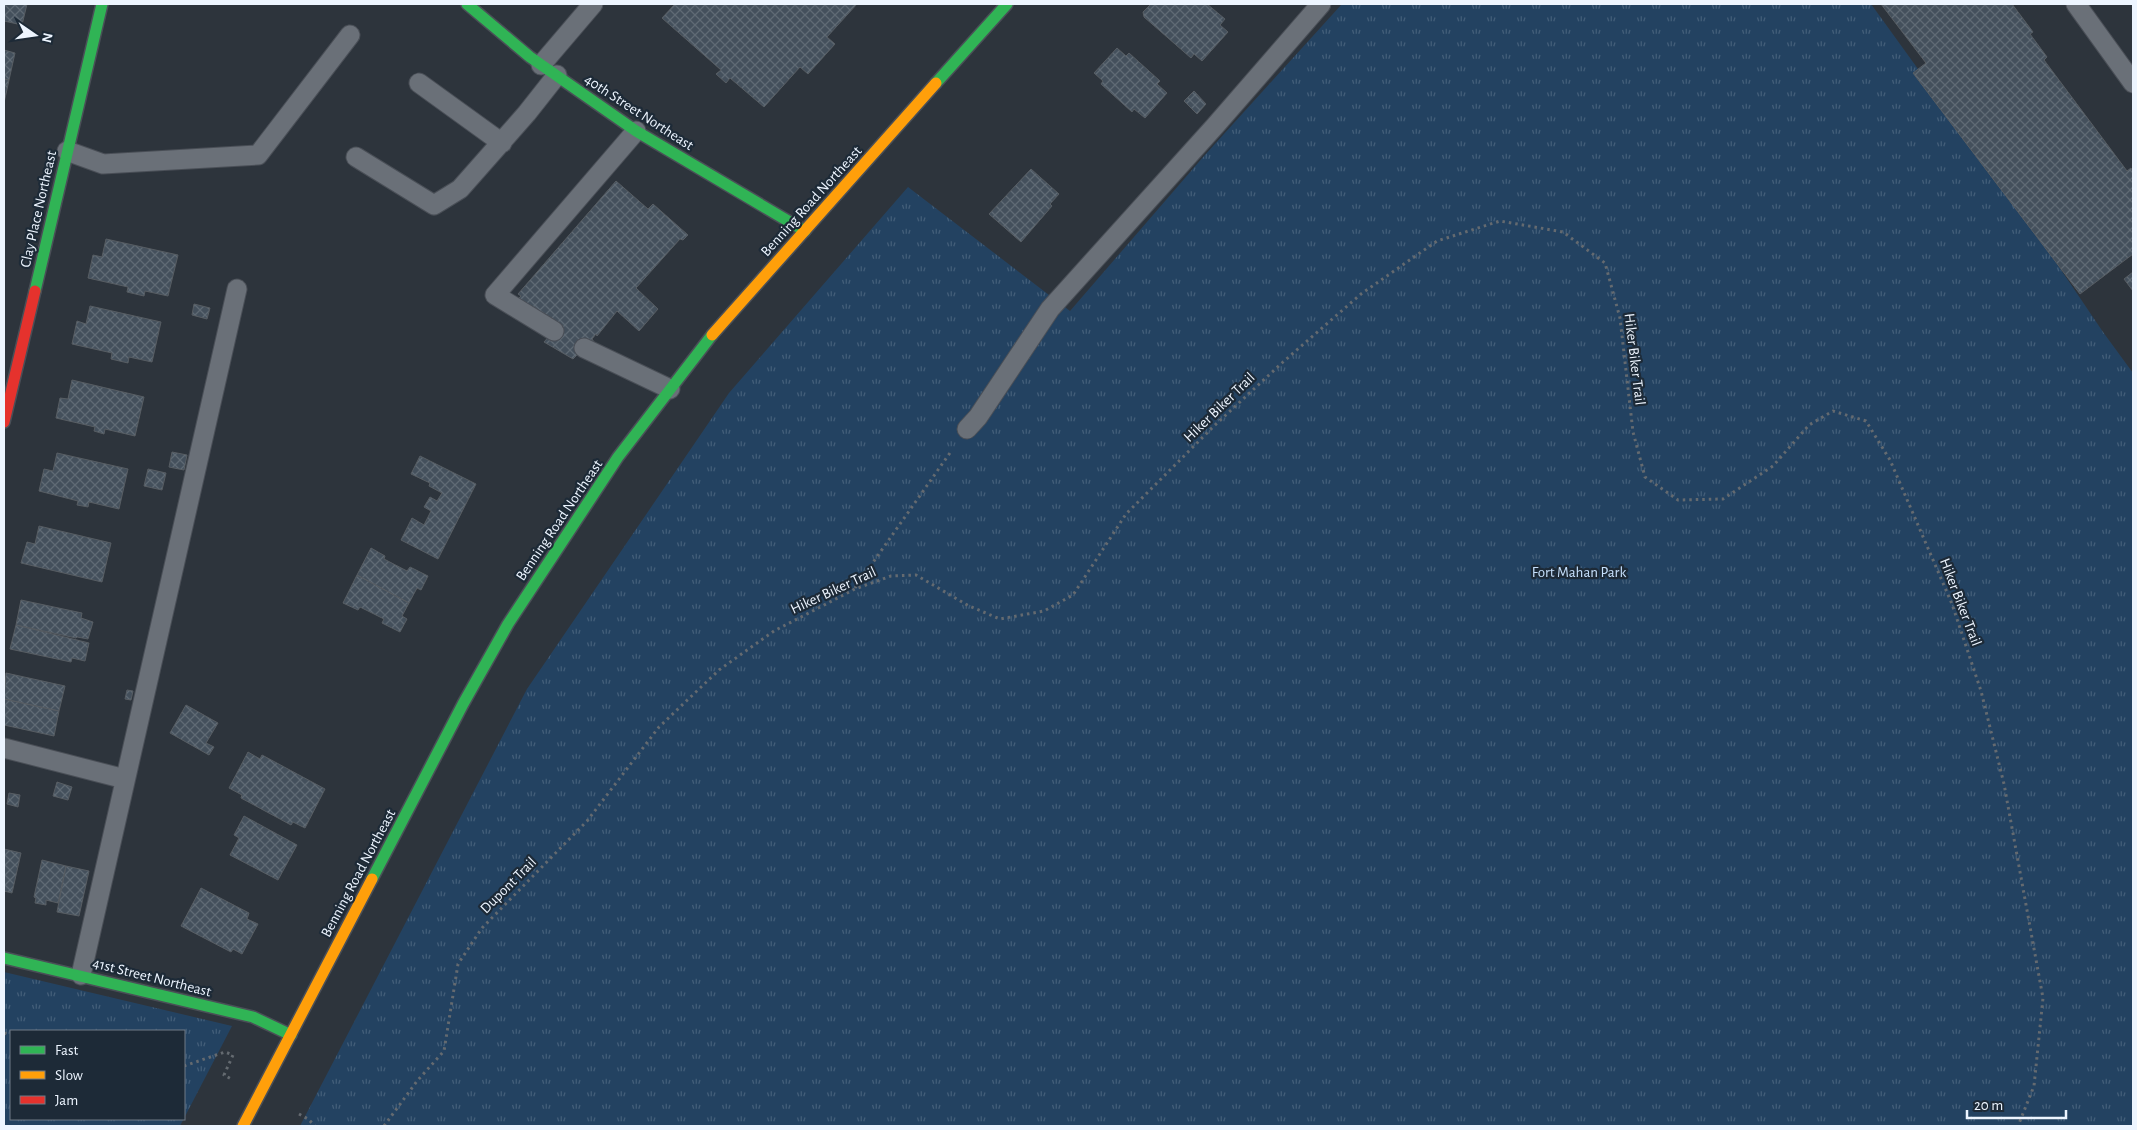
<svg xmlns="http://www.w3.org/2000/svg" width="2137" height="1130" font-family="'Alegreya Sans',sans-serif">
  <defs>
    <pattern id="park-tufts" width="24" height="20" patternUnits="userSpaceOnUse" patternTransform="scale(1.25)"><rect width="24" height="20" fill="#234261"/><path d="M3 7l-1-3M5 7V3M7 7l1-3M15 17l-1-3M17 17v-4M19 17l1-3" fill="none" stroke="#435e79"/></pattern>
    <pattern id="building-cross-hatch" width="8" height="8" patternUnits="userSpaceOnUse" patternTransform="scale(1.25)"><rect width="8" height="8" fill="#44505c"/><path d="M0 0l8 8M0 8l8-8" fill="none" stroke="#5f6a74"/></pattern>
  </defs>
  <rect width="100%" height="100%" fill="#2d343c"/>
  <path fill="url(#park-tufts)" fill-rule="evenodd" d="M1342,4H1871L2028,221L2103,332L2133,373V1126H300L527,689L729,393L908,187L1070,311L1204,156Z
    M4,972L232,1026L180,1126H4ZM11,1031H184V1119H11Z"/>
  <path fill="url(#building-cross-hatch)" stroke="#575d63" d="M4,4H27L22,25L4,21Z
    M675,4H857L827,37L835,44L808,74L800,67L764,107L730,78L726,83L716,74L721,70L662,18Z
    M1151,4H1207L1225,19L1220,25L1228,32L1202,61L1194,54L1191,58L1144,17L1143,12Z
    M1881,4H2012L2033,32L2030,34L2047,57L2044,60L2127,171L2131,168L2133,172V254L2080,294L1913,73L1926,63Z
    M1117,48L1126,56L1129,53L1160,81L1157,84L1167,93L1145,118L1134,109L1132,112L1101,84L1103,81L1094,73Z
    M4,50L15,53L9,80L4,79Z
    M4,79L9,80L4,103Z
    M1194,91L1206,104L1197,114L1184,101Z
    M1031,169L1059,194L1050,204L1052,206L1021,242L989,214Z
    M616,181L648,209L653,204L688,235L683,240L680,239L636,288L658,309L639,331L617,311L597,336L596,334L592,339L594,342L593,344L584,348L573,359L544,342L560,324L544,313L542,314L534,307L532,310L519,298L521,296L518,294Z
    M106,239L178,255L168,296L145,291L144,296L127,292L128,287L88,278L93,255L102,257Z
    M2133,272V291L2124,279Z
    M194,304L210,308L207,319L192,315Z
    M90,306L161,322L152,362L129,357L128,363L111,359L112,353L72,344L77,321L86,324Z
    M72,380L144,397L135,436L105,429L104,434L94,431L95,427L56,418L60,398L68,399Z
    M172,452L187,455L184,470L169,467Z
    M57,453L128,469L119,509L89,502L88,507L77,505L78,501L39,491L44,469L53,471Z
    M420,456L476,484L438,559L401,540L412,518L424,525L431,511L424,507L430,497L437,501L442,493L429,486L430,483L411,474Z
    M148,469L166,473L162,490L144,486Z
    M39,526L111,543L102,582L21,563L27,542L35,544Z
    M371,548L385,556L384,559L407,571L410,567L428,576L421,590L417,588L409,603L357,575Z
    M357,575L409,603L402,616L407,619L400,632L382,623L384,619L360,607L358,610L343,603Z
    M21,600L82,613L81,618L93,622L88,639L77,637L76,638L16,625Z
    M16,625L89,643L85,661L72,658L71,662L10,649Z
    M6,673L65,686L59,711L4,699Z
    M127,690L133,691L131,700L125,699Z
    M4,699L59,711L54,736L4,725Z
    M186,705L218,723L206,743L214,747L209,755L170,733Z
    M248,752L260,759L262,755L325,789L305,828L293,822L291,825L241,798L242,795L229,788Z
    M57,782L72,787L68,800L53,796Z
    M9,793L20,795L18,807L7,804Z
    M244,816L297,845L278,880L230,855L239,838L234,835Z
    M4,849L21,853L12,893L4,891Z
    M42,860L66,866L58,903L46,900V905L35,903L36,898L34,897Z
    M66,866L89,871L79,916L57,912Z
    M201,888L249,913L247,919L258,924L242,954L233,949L231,952L181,926Z"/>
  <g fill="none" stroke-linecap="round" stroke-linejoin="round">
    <defs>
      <path id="lane" d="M2076,4L2133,83
        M541,65L593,4
        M419,83L502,143
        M67,151L103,164L258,155L350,35
        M356,157L434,205L460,189L527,113L557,75
        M554,331L495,295L636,131
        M584,348L670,389
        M967,429L978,417L1050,309L1215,126L1321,4
        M4,748L125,779
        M81,975L237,289"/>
      <path id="fast" d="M467,4L530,57L636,131L805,231
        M936,83L1007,4
        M35,291L102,4
        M372,879L463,704L508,624L618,457L712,335
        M4,958L253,1017L291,1035"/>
      <path id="slow" d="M712,335L936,83
        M243,1126L372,879"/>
      <path id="jam" d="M4,422L35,291"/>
    </defs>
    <use href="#lane" stroke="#4a4f57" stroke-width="21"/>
    <use href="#fast" stroke="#4a4f57" stroke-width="14"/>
    <use href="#slow" stroke="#4a4f57" stroke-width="14"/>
    <use href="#jam" stroke="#4a4f57" stroke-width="14"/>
    <path stroke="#646a70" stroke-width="3" stroke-dasharray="2.5 4" stroke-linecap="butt" d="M855,588L952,450
      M4,1033L11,1035
      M184,1066L225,1052L233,1055L224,1075L233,1080
      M299,1114L308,1119L315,1126
      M384,1126L417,1081L444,1051L458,964L482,928L587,821L659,727L719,670L774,631L855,589L891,576L916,575L969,606L1000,619L1044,611L1073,595L1126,514L1214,426L1283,362L1361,294L1437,241L1500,221L1563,232L1605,263L1620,318L1633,432L1645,477L1678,500L1723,499L1773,466L1809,425L1833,411L1866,421L1890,460L1952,604L1981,691L2004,784L2043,998L2034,1086L2018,1126"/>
    <use href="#lane" stroke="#6a7078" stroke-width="19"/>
    <use href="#fast" stroke="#30b455" stroke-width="11"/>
    <use href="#slow" stroke="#ff9f0a" stroke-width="11"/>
    <use href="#jam" stroke="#e5322d" stroke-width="11"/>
  </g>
  <g text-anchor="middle" stroke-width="4.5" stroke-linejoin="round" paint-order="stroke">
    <g font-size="15" fill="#edf5ff" stroke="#1d2a37">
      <text transform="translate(639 112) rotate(33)" y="5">40th Street Northeast</text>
      <text transform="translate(811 201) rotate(-48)" y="5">Benning Road Northeast</text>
      <text transform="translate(38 209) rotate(-77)" y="5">Clay Place Northeast</text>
      <text transform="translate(1635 359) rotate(83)" y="5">Hiker Biker Trail</text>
      <text transform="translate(1219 407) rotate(-44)" y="5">Hiker Biker Trail</text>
      <text transform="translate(559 520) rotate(-56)" y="5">Benning Road Northeast</text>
      <text transform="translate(833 590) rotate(-25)" y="5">Hiker Biker Trail</text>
      <text transform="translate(1961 602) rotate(69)" y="5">Hiker Biker Trail</text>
      <text transform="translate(358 873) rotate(-62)" y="5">Benning Road Northeast</text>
      <text transform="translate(508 885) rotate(-45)" y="5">Dupont Trail</text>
      <text transform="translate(152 977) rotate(14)" y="5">41st Street Northeast</text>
    </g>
    <g font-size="15" fill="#c7e1fd" stroke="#1d2a37">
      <text x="1579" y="577">Fort Mahan Park</text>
    </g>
  </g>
  <rect width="2137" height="1130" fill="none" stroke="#edf5ff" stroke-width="10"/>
  <rect x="10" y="1030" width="175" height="90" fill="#1d2a37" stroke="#707b87"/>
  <rect x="20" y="1046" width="25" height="8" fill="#30b455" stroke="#707b87"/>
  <text x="55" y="1055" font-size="15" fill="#edf5ff">Fast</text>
  <rect x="20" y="1071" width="25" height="8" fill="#ff9f0a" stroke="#707b87"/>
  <text x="55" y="1080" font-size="15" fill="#edf5ff">Slow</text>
  <rect x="20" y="1096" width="25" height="8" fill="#e5322d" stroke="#707b87"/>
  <text x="55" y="1105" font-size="15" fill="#edf5ff">Jam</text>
  <g transform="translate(35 35) rotate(103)" stroke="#1d2a37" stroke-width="4" paint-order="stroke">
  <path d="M0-4L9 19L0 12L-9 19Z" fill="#edf5ff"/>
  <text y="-8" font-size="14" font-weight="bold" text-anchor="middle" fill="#edf5ff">N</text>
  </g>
  <path d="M1967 1110v8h99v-8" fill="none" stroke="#edf5ff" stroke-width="2.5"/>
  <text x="1974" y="1110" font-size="15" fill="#edf5ff" stroke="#1d2a37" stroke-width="4" paint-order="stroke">20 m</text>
</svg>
